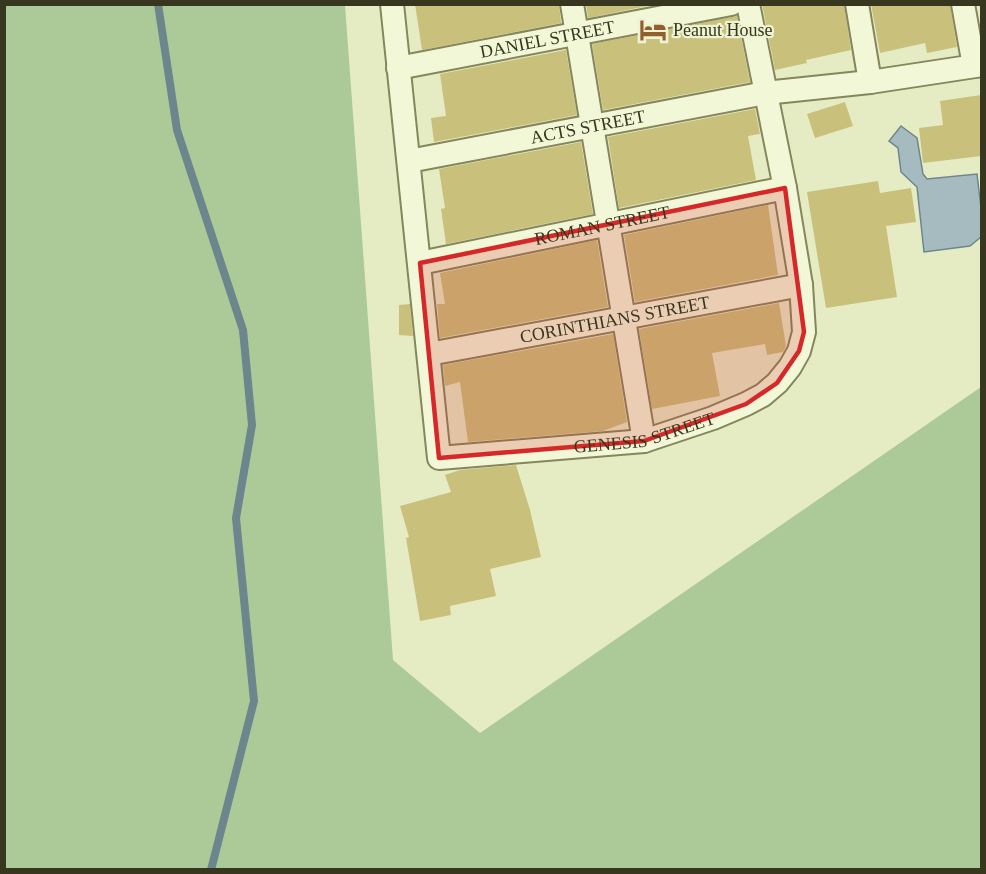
<svg xmlns="http://www.w3.org/2000/svg" width="986" height="874" font-family="'Times New Roman',serif">
  <rect width="100%" height="100%" fill="#e5ecc4"/>
  <path fill="#acca98" d="M5,4L345,5L393,660L480,733L981,387V869H5Z"/>
  <path fill="#a6bbc0" stroke="#6d868d" stroke-width="1.5" d="M901,126L917,138L923,174L927,179L977,174L981,208V237L970,246L924,252L917,187L901,172L898,148L889,141Z"/>
  <g fill="none" stroke-linecap="round" stroke-linejoin="round">
    <path stroke="#6d868d" stroke-width="8" d="M158,4L177,130L243,330L252,425L236,518L254,701L211,870"/>
  </g>
  <path fill="#c9c17b" d="M415,4H559L561,23L422,50Z
    M586,4H657L588,18Z
    M762,4H844L851,50L806,60L807,63L775,70Z
    M871,4H950L957,47L927,53L925,43L880,53Z
    M737,16L750,82L603,110L592,44Z
    M566,50L577,115L434,142L431,118L446,116L440,74Z
    M981,95V156L923,163L919,128L943,125L940,101Z
    M845,102L853,126L815,138L807,114Z
    M755,109L760,134L748,136L756,180L619,208L608,137Z
    M581,142L593,214L446,244L441,209L445,208L439,169Z
    M878,181L880,193L911,188L916,222L886,226L897,297L826,308L807,192Z
    M768,205L778,275L635,302L624,235Z
    M597,240L608,307L440,338L437,304H445L440,273Z
    M779,303L786,346L783,352L767,355L765,344L712,353L720,396L652,409L639,329Z
    M410,304L413,336L399,335V305Z
    M613,334L627,422L603,431L468,442L460,382L445,386L443,365Z
    M516,465L530,510L541,557L490,569L496,596L450,606L451,615L420,621L406,538L409,537L400,506L451,492L445,475L460,470Z"/>
  <g fill="none" stroke-linecap="round" stroke-linejoin="round">
    <defs>
      <g id="street">
        <path id="s1" d="M392,4L439,458L644,441L713,418L746,404L763,395L777,383L790,367L799,351L804,332L801,285L785,188L748,4"/>
        <path d="M572,4L644,441"/>
        <path d="M857,4L870,82"/>
        <path d="M963,4L974,66"/>
        <path id="s2" d="M398,68L731,4"/>
        <path id="s3" d="M409,161L765,93L870,82L982,65"/>
        <path id="s4" d="M420,263L785,188"/>
        <path id="s5" d="M429,354L801,285"/>
      </g>
    </defs>
    <use href="#street" stroke="#85865b" stroke-width="26"/>
    <use href="#street" stroke="#f1f7d7" stroke-width="22"/>
  </g>
  <path fill="#d62828" fill-opacity="0.2" stroke="#d62828" stroke-width="4.5" stroke-linejoin="round" d="M785,188L804,332L799,351L777,383L746,404L644,441L439,458L420,263Z"/>
  <defs>
    <symbol id="hotel-bare" viewBox="-9 -9 18 18"><path d="M-6-4.5h1.5V1H6V5H4.5V3h-9V5H-6ZM-4 0a1.8 1.8 0 1 1 3.6 0ZM.5 0V-2.5h3Q6-2.5 6 0Z" fill="#935e2e" stroke="#eef4d3" stroke-width="2.5" paint-order="stroke"/></symbol>
  </defs>
  <g fill-rule="evenodd">
    <use href="#hotel-bare" x="634" y="11" width="38" height="38"/>
  </g>
  <g text-anchor="middle" stroke-width="4.5" stroke-linejoin="round" paint-order="stroke">
    <g font-size="18" fill="#37361f" stroke="#eef4d3" text-anchor="start">
      <text x="673" y="36">Peanut House</text>
    </g>
    <g font-size="18" fill="#37361f" stroke="#eef4d3">
      <text dy="6" stroke="none"><textPath href="#s2" startOffset="152">DANIEL STREET</textPath></text>
      <text dy="6" stroke="none"><textPath href="#s3" startOffset="182">ACTS STREET</textPath></text>
      <text dy="6" stroke="none"><textPath href="#s4" startOffset="186">ROMAN STREET</textPath></text>
      <text dy="6" stroke="none"><textPath href="#s5" startOffset="189">CORINTHIANS STREET</textPath></text>
      <text dy="6" stroke="none"><textPath href="#s1" startOffset="664">GENESIS STREET</textPath></text>
    </g>
  </g>
  <rect width="986" height="874" fill="none" stroke="#37361f" stroke-width="12"/>
</svg>
